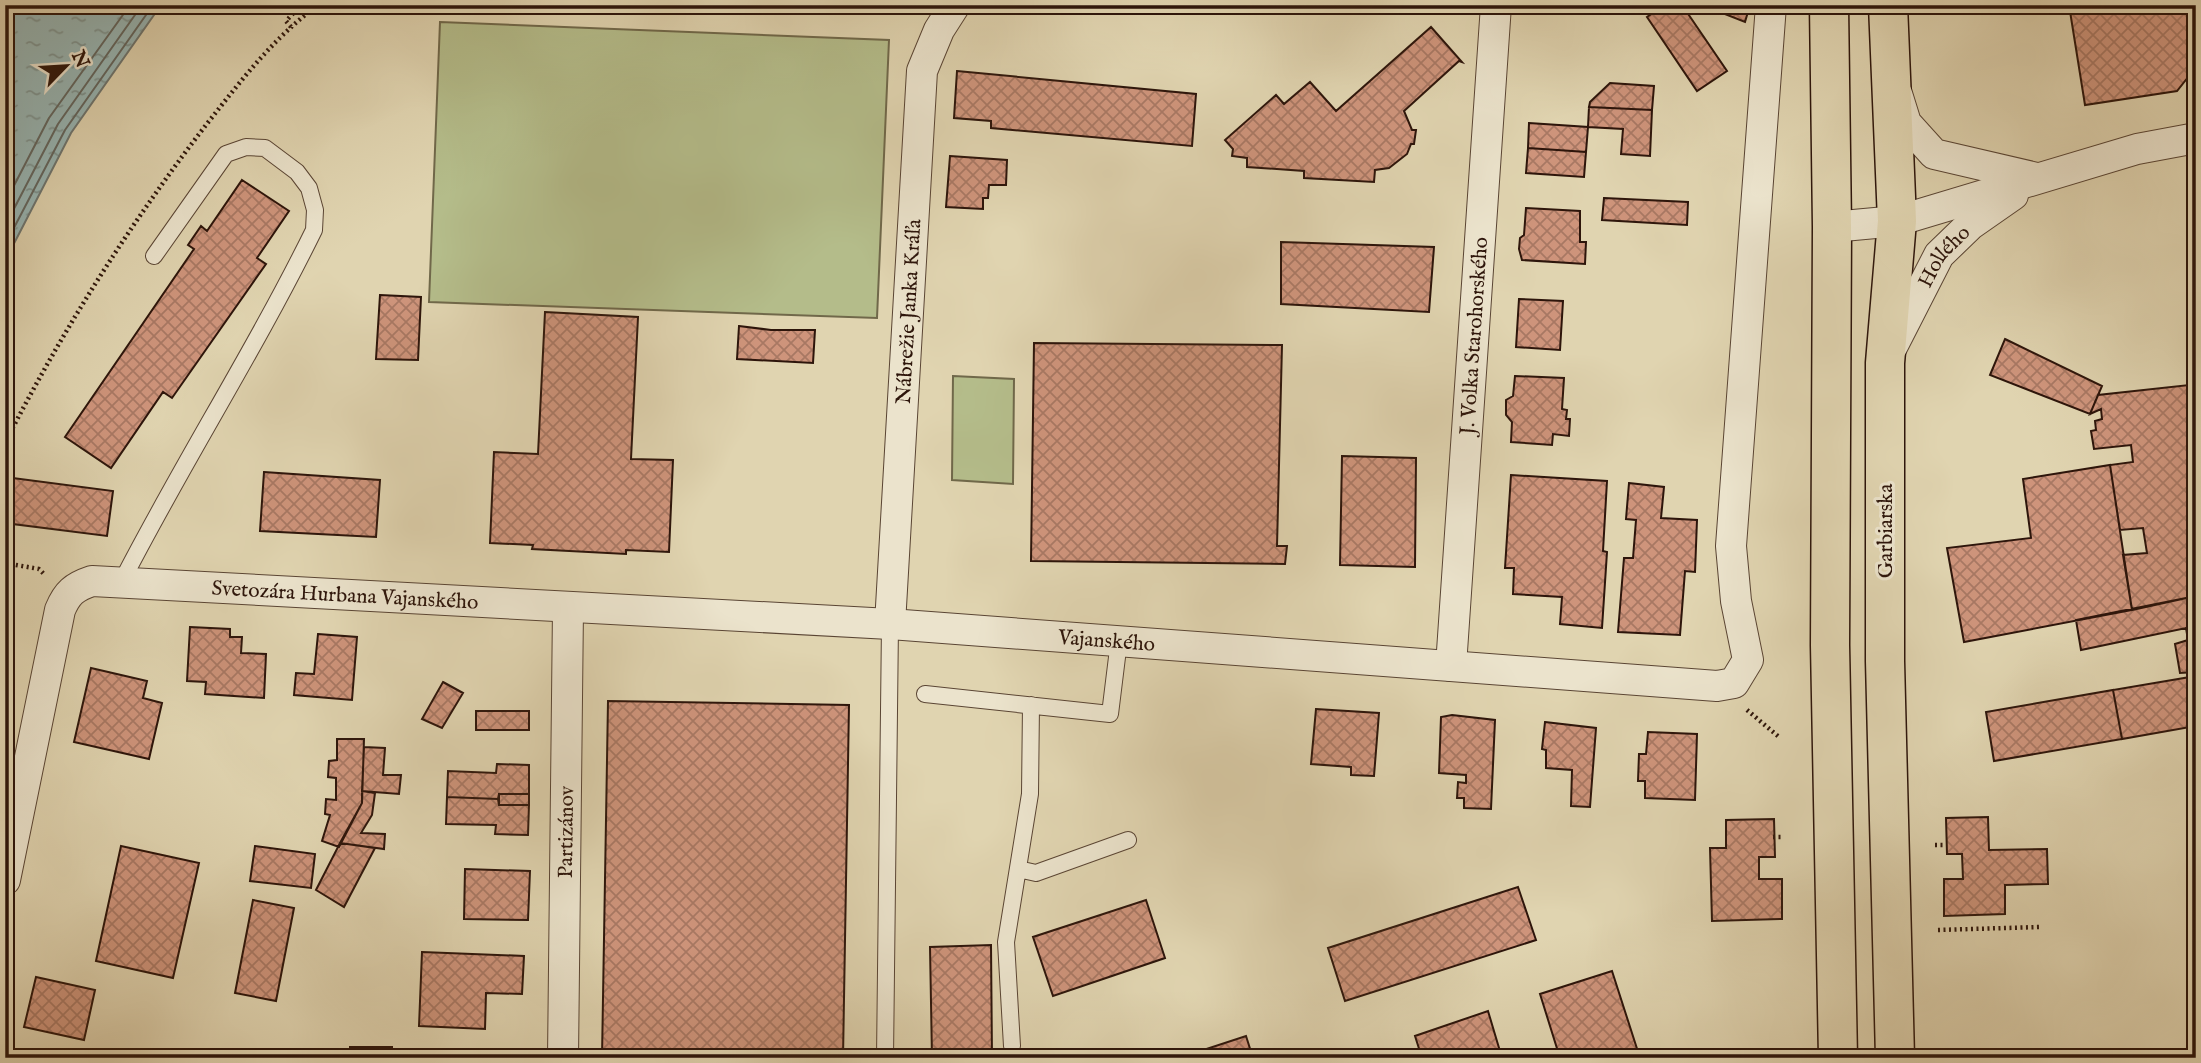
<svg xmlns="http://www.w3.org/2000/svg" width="2201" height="1063" font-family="'IM FELL English',serif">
  <defs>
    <pattern id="water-ripples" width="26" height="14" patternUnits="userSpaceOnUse" patternTransform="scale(1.75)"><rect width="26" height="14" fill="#97b6b5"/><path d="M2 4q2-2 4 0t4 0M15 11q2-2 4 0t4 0" fill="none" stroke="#7c9391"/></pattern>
    <pattern id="building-cross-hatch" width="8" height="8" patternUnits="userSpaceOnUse" patternTransform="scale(1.75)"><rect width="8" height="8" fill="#ce947b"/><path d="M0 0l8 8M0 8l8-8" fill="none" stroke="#a87863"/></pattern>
  </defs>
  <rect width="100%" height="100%" fill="#e0d4b0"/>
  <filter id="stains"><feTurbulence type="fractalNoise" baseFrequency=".00286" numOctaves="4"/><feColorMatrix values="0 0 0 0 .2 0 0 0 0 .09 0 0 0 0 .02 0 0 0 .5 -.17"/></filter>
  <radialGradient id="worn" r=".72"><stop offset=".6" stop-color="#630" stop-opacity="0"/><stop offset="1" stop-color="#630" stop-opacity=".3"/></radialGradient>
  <path fill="#b4bc8a" stroke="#70684a" stroke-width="2" d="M440,22L889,40L877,318L429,302Z
    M953,376L1014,379L1013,484L952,480Z"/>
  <path fill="url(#water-ripples)" stroke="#6d7671" stroke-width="2" d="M5,5H161L71,133L5,261Z"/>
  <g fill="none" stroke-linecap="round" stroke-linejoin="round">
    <path stroke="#626660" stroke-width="2" d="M5,203L49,118L130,5
      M5,226L58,124L142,5
      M5,245L65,130L153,5"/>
  </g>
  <path fill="url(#building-cross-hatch)" stroke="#2d150b" stroke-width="2" d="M1664,5H1682L1727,71L1697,91L1647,17Z
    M1702,5H1750L1745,22Z
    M2069,5H2188L2196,67L2177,91L2085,105Z
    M1431,27L1462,62L1459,61L1404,111L1412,130H1416L1414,144H1411L1407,154L1389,168L1375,170L1374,182L1304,178V171L1247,167V158L1232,156L1233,149L1225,140L1276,95L1284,104L1310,82L1336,111Z
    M957,71L1196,94L1192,146L991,128V121L954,118Z
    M1610,83L1654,86L1652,110L1589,107L1590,102Z
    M1589,107L1652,110L1650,156L1621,154L1623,129L1588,127Z
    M1529,123L1588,127L1586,152L1528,148Z
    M1528,148L1586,152L1584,177L1526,173Z
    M950,156L1007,160L1006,185H989L988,198H983V209L946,207Z
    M242,180L289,211L257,258L266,264L172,398L163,392L111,468L65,437L194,249L188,245L201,226L207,231Z
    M1604,198L1688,202L1687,225L1602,220Z
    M1526,208L1580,211V242H1586L1585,264L1522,260L1519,249L1520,238L1524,235Z
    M1281,242L1434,247L1429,312L1281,304Z
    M380,295L421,297L418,360L376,359Z
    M1519,299L1563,301L1560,350L1516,347Z
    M545,312L638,317L631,459L673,460L669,552L626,550V554L532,549L533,545L490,543L494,452L538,454Z
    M739,326L771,330H815L813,363L737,359Z
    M2005,339L2102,386L2090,414L1990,375Z
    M1034,343L1282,345L1277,546H1287L1285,564L1031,561Z
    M1515,376L1564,378L1562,409L1567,410L1566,419H1570L1569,436L1553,434L1552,445L1511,442L1512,422L1506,415V400L1513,396Z
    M2189,385L2196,434V596L2132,610L2123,555L2147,553L2143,528L2120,530L2110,465L2133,462L2131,445L2094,449L2091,431L2096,430L2095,421L2102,419L2101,409L2090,414L2098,395Z
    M1342,456L1416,458L1415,567L1340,565Z
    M2110,465L2132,610L1964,642L1947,548L2031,538L2023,479Z
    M264,472L380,480L376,537L260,531Z
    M1511,475L1607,481L1603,551L1607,552L1602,628L1560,624L1562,597L1513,594L1514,568H1505Z
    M5,477L113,491L107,536L5,523Z
    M1629,483L1664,487L1661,518L1697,520L1695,572L1685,571L1680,635L1618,632L1624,558H1633L1636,520L1626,519Z
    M2196,596V626L2081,650L2076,620Z
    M2196,626V672L2180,673L2175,644L2188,640L2186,628Z
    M190,627L230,629V637H242L241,653L266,654L264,698L205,694L206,682L187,681Z
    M318,634L357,637L352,700L294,695L296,673L314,674Z
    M91,668L147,681L143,698L162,703L149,759L74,742Z
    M2196,676V726L2122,739L2113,690Z
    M443,682L463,693L442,728L422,719Z
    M2113,690L2122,739L1994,761L1986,712Z
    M608,701L849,705L843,1058H602Z
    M1316,709L1379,713L1374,776L1351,775V767L1311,764Z
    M476,711H529V730H476Z
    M1452,715L1495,720L1491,809L1464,808V798H1457L1458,782L1466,783V775L1439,773L1441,717Z
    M1545,722L1596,728L1590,807L1571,806L1572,770L1546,768V750L1542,749Z
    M1648,732L1697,734L1695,800L1645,798V781H1638L1639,754H1646Z
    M337,739H364L362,803L339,847L322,841L330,815L325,814L326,799L336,800V778L328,777L329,761L337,760Z
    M364,747L385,748L383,775H401L399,794L362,791Z
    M497,764L529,765V794H499L498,799L447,797L448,771L496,773Z
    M362,791L375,793L372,815L361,833L385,834L384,849L340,843L362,803Z
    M499,794H529V805H499Z
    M447,797L498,799L499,805H529L528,835L495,834L496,825L446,824Z
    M1988,817L1989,850L2047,849L2048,884L2005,885V914L1944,916V879H1963L1962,854H1947L1946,818Z
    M1774,819L1775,857H1759V879H1782V919L1712,921L1710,848H1726V820Z
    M340,843L375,848L344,907L316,890Z
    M121,846L199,863L173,978L96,961Z
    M255,846L315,854L311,888L250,881Z
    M465,869L530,871L528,920L464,919Z
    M1518,887L1536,940L1345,1001L1328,948Z
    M253,900L294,908L276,1001L235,993Z
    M1146,900L1165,958L1053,996L1033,937Z
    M991,945L992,1058H932L930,947Z
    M422,952L524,956L522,994L486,993L485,1029L419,1026Z
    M1612,971L1640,1058H1560L1540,994Z
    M36,977L95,990L84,1040L24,1027Z
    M1488,1011L1502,1058H1422L1415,1036Z
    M1246,1036L1253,1058H1179Z
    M350,1047H392V1058H350Z
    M1328,1050L1330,1058H1304Z
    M473,1052L525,1053V1058H473Z"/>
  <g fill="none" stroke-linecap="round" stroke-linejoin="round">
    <defs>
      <path id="service" d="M122,581C183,462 255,350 314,230L315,210L309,188L297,172L265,148L246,147L226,154L154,256
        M925,694L1110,714L1119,641
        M1018,869L1036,873L1128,840
        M1012,1046L1006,942L1030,794L1031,705
        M885,1058L890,624"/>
      <g id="minor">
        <path d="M1897,94L1906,123L1934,154L2037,178"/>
        <path d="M1832,227L1897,221L2137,149L2196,138"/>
        <path id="s1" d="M1892,347L1939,255L1970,225L2013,195"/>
        <path id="s2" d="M890,624L922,71L939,30L955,5"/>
        <path id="s3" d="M1451,666L1496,5"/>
        <path id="s4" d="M5,880L60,610C67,593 74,587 92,581L890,624L1717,686L1734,683L1748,660L1736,601L1731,546L1771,5"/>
        <path id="s5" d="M563,1058L568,608"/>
      </g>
      <path id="primary" d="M1829,5L1832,227L1830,645L1838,1058
        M1888,5L1897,221L1885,363V661L1895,1058"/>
    </defs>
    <use href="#service" stroke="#5a4534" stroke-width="18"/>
    <use href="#minor" stroke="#5a4534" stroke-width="32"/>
    <use href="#primary" stroke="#2d150b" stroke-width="41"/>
    <path stroke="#2d150b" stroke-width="4.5" stroke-dasharray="2 3.5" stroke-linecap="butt" d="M400,5H411
      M291,27L286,21L301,5
      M2194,202L2196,201
      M5,443C62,331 129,225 206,125C240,82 273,38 318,5
      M5,563L39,569L45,575
      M1747,710L1779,737
      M1773,837H1782
      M1935,845H1946
      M1938,930L2039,927"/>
    <use href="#service" stroke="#ebe3cc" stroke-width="16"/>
    <use href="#minor" stroke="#ebe3cc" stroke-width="30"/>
    <use href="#primary" stroke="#e0d4b0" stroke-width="38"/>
  </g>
  <g text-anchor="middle" stroke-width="6" stroke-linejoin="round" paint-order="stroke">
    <g font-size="21" fill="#2d150b" stroke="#ebe3cc">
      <text dy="7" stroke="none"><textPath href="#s1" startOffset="105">Hollého</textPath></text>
      <text dy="7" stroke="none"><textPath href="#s2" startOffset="313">Nábrežie Janka Kráľa</textPath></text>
      <text dy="7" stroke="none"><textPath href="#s3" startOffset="331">J. Volka Starohorského</textPath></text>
      <text transform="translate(1885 531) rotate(-90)" y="7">Garbiarska</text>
      <text dy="7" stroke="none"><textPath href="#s4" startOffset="574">Svetozára Hurbana Vajanského</textPath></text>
      <text dy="7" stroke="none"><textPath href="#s4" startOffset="1337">Vajanského</textPath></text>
      <text dy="7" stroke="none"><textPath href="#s5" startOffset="226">Partizánov</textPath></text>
    </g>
  </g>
  <rect width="2201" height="1063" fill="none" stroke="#e0d4b0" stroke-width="28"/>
  <rect x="7" y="7" width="2187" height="1049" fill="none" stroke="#2d150b" stroke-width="3.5"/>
  <rect x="14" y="14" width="2173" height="1035" fill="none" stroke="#2d150b" stroke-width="2"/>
  <g transform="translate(66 66) rotate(65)" stroke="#ebe3cc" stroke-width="5" paint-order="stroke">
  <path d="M0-5L12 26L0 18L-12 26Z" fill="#2d150b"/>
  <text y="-10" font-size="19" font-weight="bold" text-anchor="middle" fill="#2d150b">N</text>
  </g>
  <rect width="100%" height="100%" filter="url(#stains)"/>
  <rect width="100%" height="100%" fill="url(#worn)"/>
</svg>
